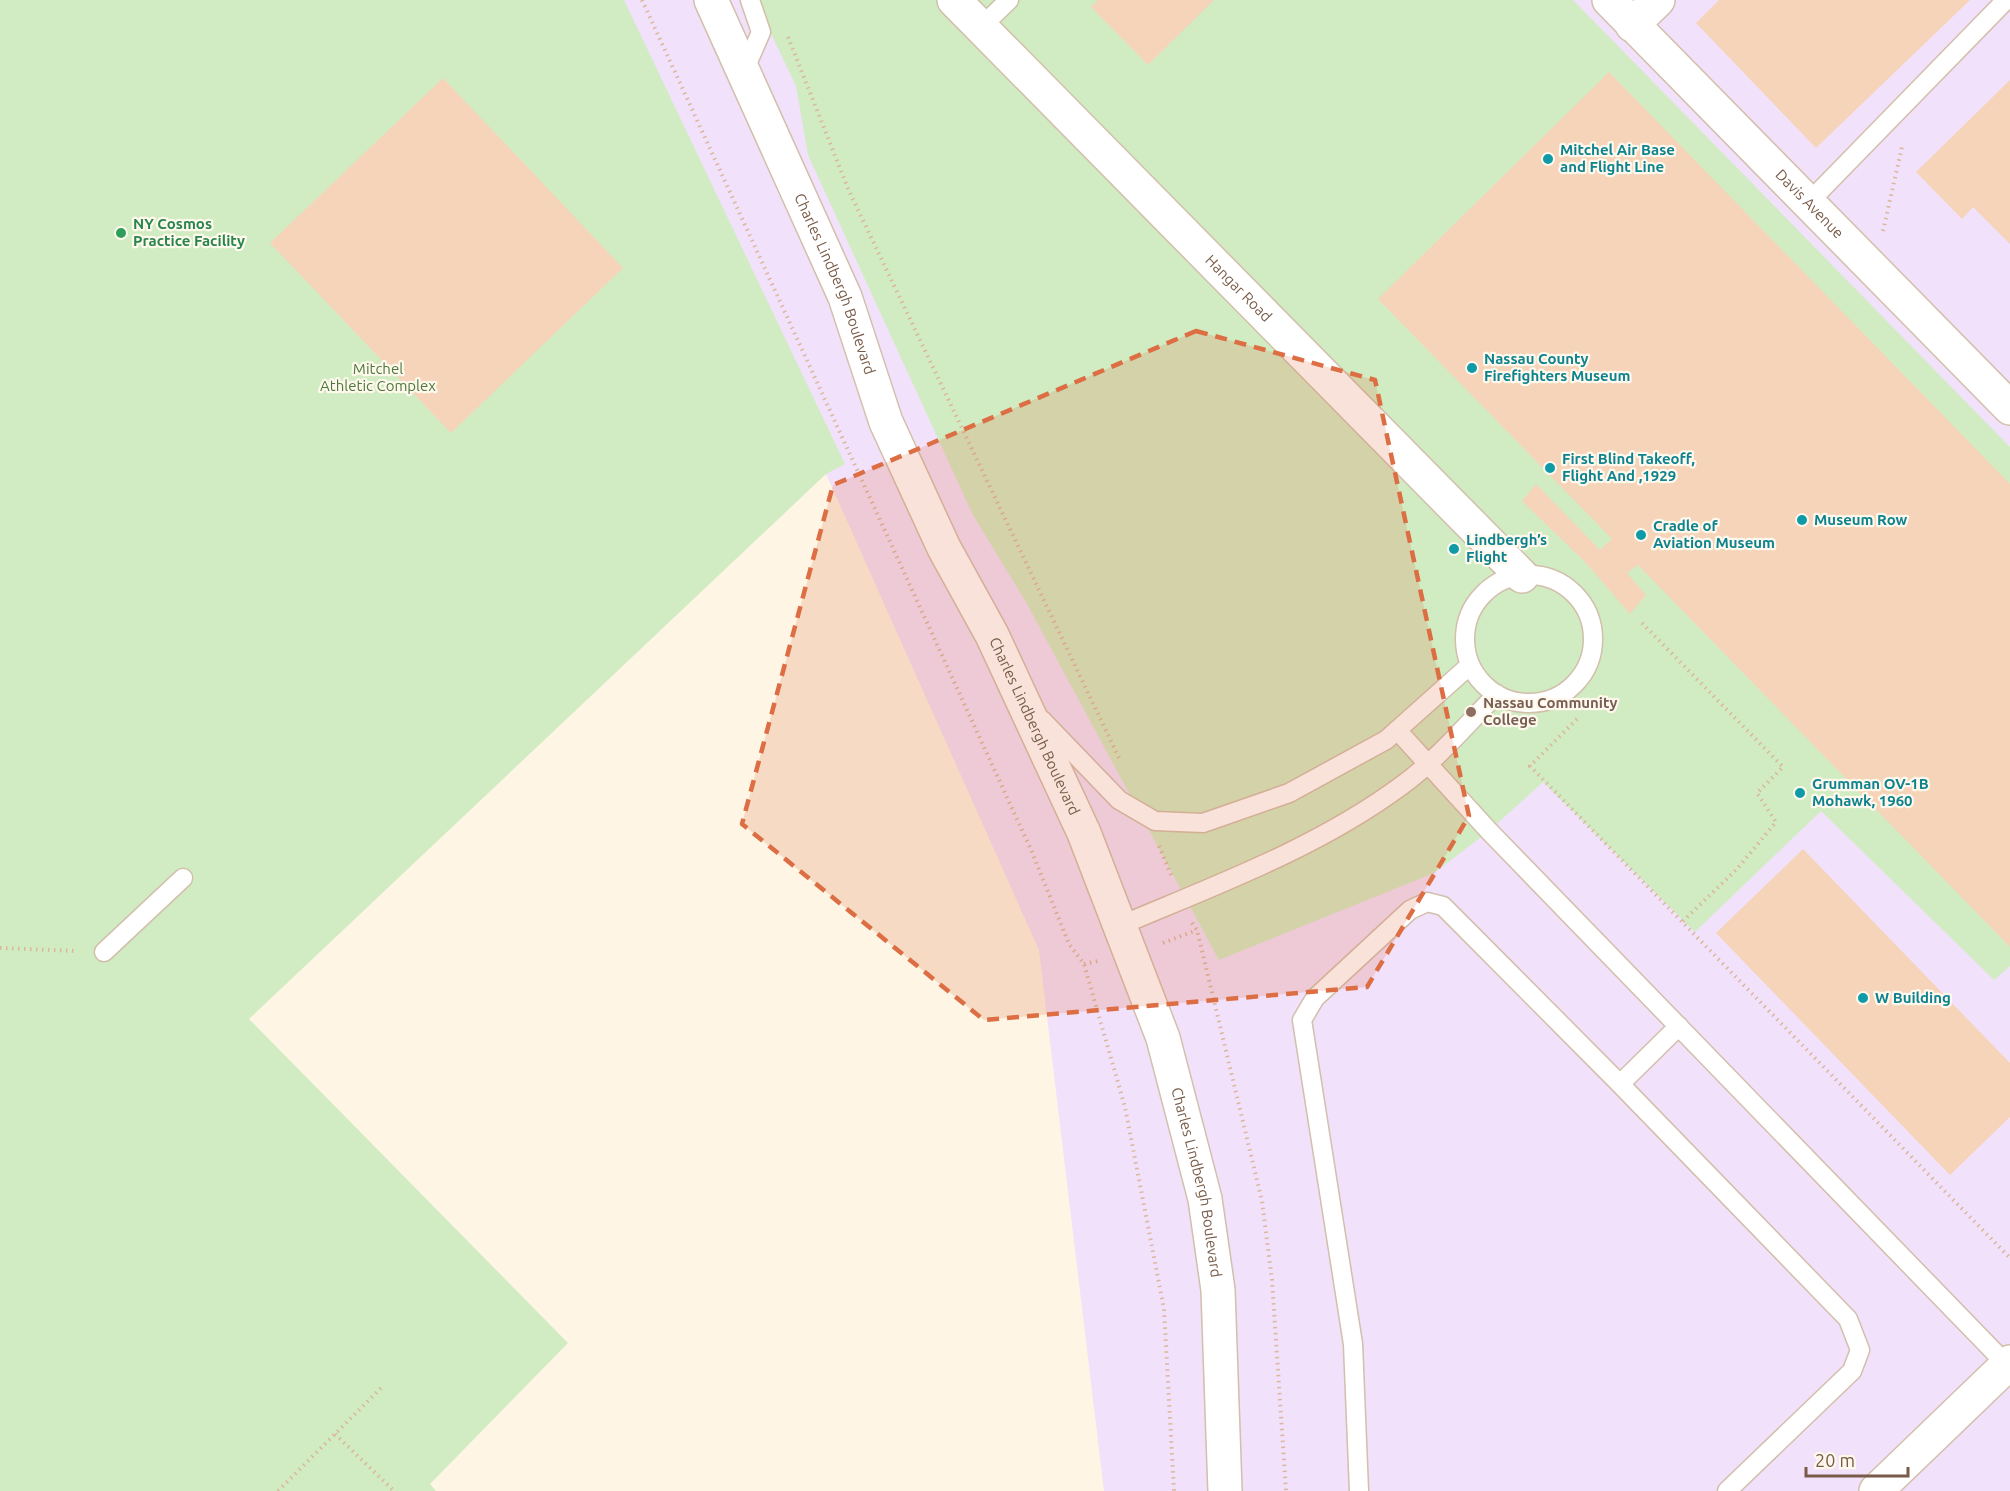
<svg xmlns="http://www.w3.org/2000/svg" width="2010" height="1491" font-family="Ubuntu,sans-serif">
  <rect width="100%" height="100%" fill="#fef5e4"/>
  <path fill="#f2e1fa" d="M614,0H2010V1491H1104L1039,950Z"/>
  <path fill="#d1ecc2" d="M0,0H624L845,464L826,474L249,1019L568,1343L430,1484L436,1491H0Z
    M755,0H1573L2010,447V966L1994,980L1821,811L1695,932L1543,782L1489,831L1434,873L1219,960L1026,602L973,515L808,155L796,86Z"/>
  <path fill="#f5d4ba" d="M1098,0H1214L1148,65L1091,7Z
    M1719,0H1970L1816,148L1696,23Z
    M1609,72L2010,484V947L1638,565L1627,573L1646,595L1630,614L1586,563L1522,501L1536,484L1600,550L1612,539L1378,299Z
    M443,78L623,268L451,433L270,243Z
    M2010,80V244L1973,207L1962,219L1916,172Z
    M1803,849L2010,1063V1117L1950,1175L1716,933Z"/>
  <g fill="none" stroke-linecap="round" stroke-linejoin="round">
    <defs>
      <path id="service" d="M981,27L1009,0
        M744,71L761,32L750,0
        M1810,201L2006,0
        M1465 639a64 64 0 1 1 128 0a64 64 0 1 1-128 0Z
        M1042,720L1119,800L1155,821L1203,823L1289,793L1386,740L1469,666
        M1397,730L1489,831L2007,1365
        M1119,926C1216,885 1317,848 1401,786C1437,760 1466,725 1497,694
        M104,952L183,878
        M1620,1084L1679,1026
        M1359,1491L1353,1344L1302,1020L1315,998L1410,910L1427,902L1443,906L1620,1084L1848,1319L1860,1350L1852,1371L1727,1491"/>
      <g id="minor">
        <path id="s1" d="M954,0L1522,576"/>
        <path id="s2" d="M1609,0L2010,408"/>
        <path d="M1632,25L1658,0"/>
        <path d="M1876,1491L2010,1362"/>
      </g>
      <g id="tertiary">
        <path id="s3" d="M711,0L845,297L886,422L944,548L992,635L1084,833L1163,1038L1205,1199L1218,1290L1225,1491"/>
      </g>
    </defs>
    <use href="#service" stroke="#d2bfac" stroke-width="21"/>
    <use href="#minor" stroke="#d2bfac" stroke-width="36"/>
    <use href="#tertiary" stroke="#d2bfac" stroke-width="36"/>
    <path stroke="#dab79d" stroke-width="4" stroke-dasharray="1.5 4.5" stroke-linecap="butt" d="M642,0L1032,852L1069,944L1084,964L1125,1107L1164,1309L1174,1491
      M788,37L849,191L1120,760
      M1883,231L1902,147
      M1642,623L1783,767L1757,793L1776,822L1737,869L1682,922
      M1577,719L1530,766L2010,1258
      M1159,846L1171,875
      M1192,923L1197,930L1262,1201L1272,1280L1286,1491
      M1163,943L1197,930
      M0,948L77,951
      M1084,964L1098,961
      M335,1434L394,1491
      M278,1491L382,1387"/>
    <use href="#service" stroke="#fff" stroke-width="18"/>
    <use href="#minor" stroke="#fff" stroke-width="33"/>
    <use href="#tertiary" stroke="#fff" stroke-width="33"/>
  </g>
  <path fill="#dd6d43" fill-opacity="0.2" stroke="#dd6d43" stroke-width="4.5" stroke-dasharray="12 8" stroke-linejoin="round" d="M1196,331L1375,380L1469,816L1367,987L984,1020L742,824L833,485Z"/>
  <g fill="#0f9aa8" stroke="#fff8ec" stroke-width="2">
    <circle cx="1548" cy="159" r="6"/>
    <circle cx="1472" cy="368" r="6"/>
    <circle cx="1550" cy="468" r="6"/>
    <circle cx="1802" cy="520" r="6"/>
    <circle cx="1641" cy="535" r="6"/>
    <circle cx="1454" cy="549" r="6"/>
    <circle cx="1800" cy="793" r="6"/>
    <circle cx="1863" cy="998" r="6"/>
  </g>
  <circle fill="#2e9e5b" stroke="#fff8ec" stroke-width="2" cx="121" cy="233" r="6"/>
  <circle fill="#8d6e63" stroke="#fff8ec" stroke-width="2" cx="1471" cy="712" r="6"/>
  <g text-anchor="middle" stroke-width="4.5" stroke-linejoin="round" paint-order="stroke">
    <g font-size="15" font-weight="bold" fill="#0d838f" stroke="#fff8ec" text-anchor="start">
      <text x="1560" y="155">Mitchel Air Base<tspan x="1560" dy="17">and Flight Line</tspan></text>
      <text x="1484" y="364">Nassau County<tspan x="1484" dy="17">Firefighters Museum</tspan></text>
      <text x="1562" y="464">First Blind Takeoff,<tspan x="1562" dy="17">Flight And ,1929</tspan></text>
      <text x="1814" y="525">Museum Row</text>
      <text x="1653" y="531">Cradle of<tspan x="1653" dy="17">Aviation Museum</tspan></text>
      <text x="1466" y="545">Lindbergh’s<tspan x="1466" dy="17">Flight</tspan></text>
      <text x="1812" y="789">Grumman OV-1B<tspan x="1812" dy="17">Mohawk, 1960</tspan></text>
      <text x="1875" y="1003">W Building</text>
    </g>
    <g font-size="15" fill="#785b48" stroke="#fff8ec">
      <text dy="5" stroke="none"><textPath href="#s2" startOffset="286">Davis Avenue</textPath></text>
      <text dy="5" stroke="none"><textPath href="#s3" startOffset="310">Charles Lindbergh Boulevard</textPath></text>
      <text dy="5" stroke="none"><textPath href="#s1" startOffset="405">Hangar Road</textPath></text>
      <text dy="5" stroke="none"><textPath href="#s3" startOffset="796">Charles Lindbergh Boulevard</textPath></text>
      <text dy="5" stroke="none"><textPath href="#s3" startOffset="1282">Charles Lindbergh Boulevard</textPath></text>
    </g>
    <g font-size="15" font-weight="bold" fill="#27864d" stroke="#fff8ec" text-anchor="start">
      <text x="133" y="229">NY Cosmos<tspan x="133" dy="17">Practice Facility</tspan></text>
    </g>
    <g font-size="15" fill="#4c793c" stroke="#fff8ec">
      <text x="378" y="374">Mitchel<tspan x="378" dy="17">Athletic Complex</tspan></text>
    </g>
    <g font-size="15" font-weight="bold" fill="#785e54" stroke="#fff8ec" text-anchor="start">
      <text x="1483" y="708">Nassau Community<tspan x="1483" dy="17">College</tspan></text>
    </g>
  </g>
  <path d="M1806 1467v9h102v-9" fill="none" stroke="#785b48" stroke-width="3"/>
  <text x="1815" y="1467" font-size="18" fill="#785b48" stroke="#fff8ec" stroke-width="4.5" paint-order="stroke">20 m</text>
</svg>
